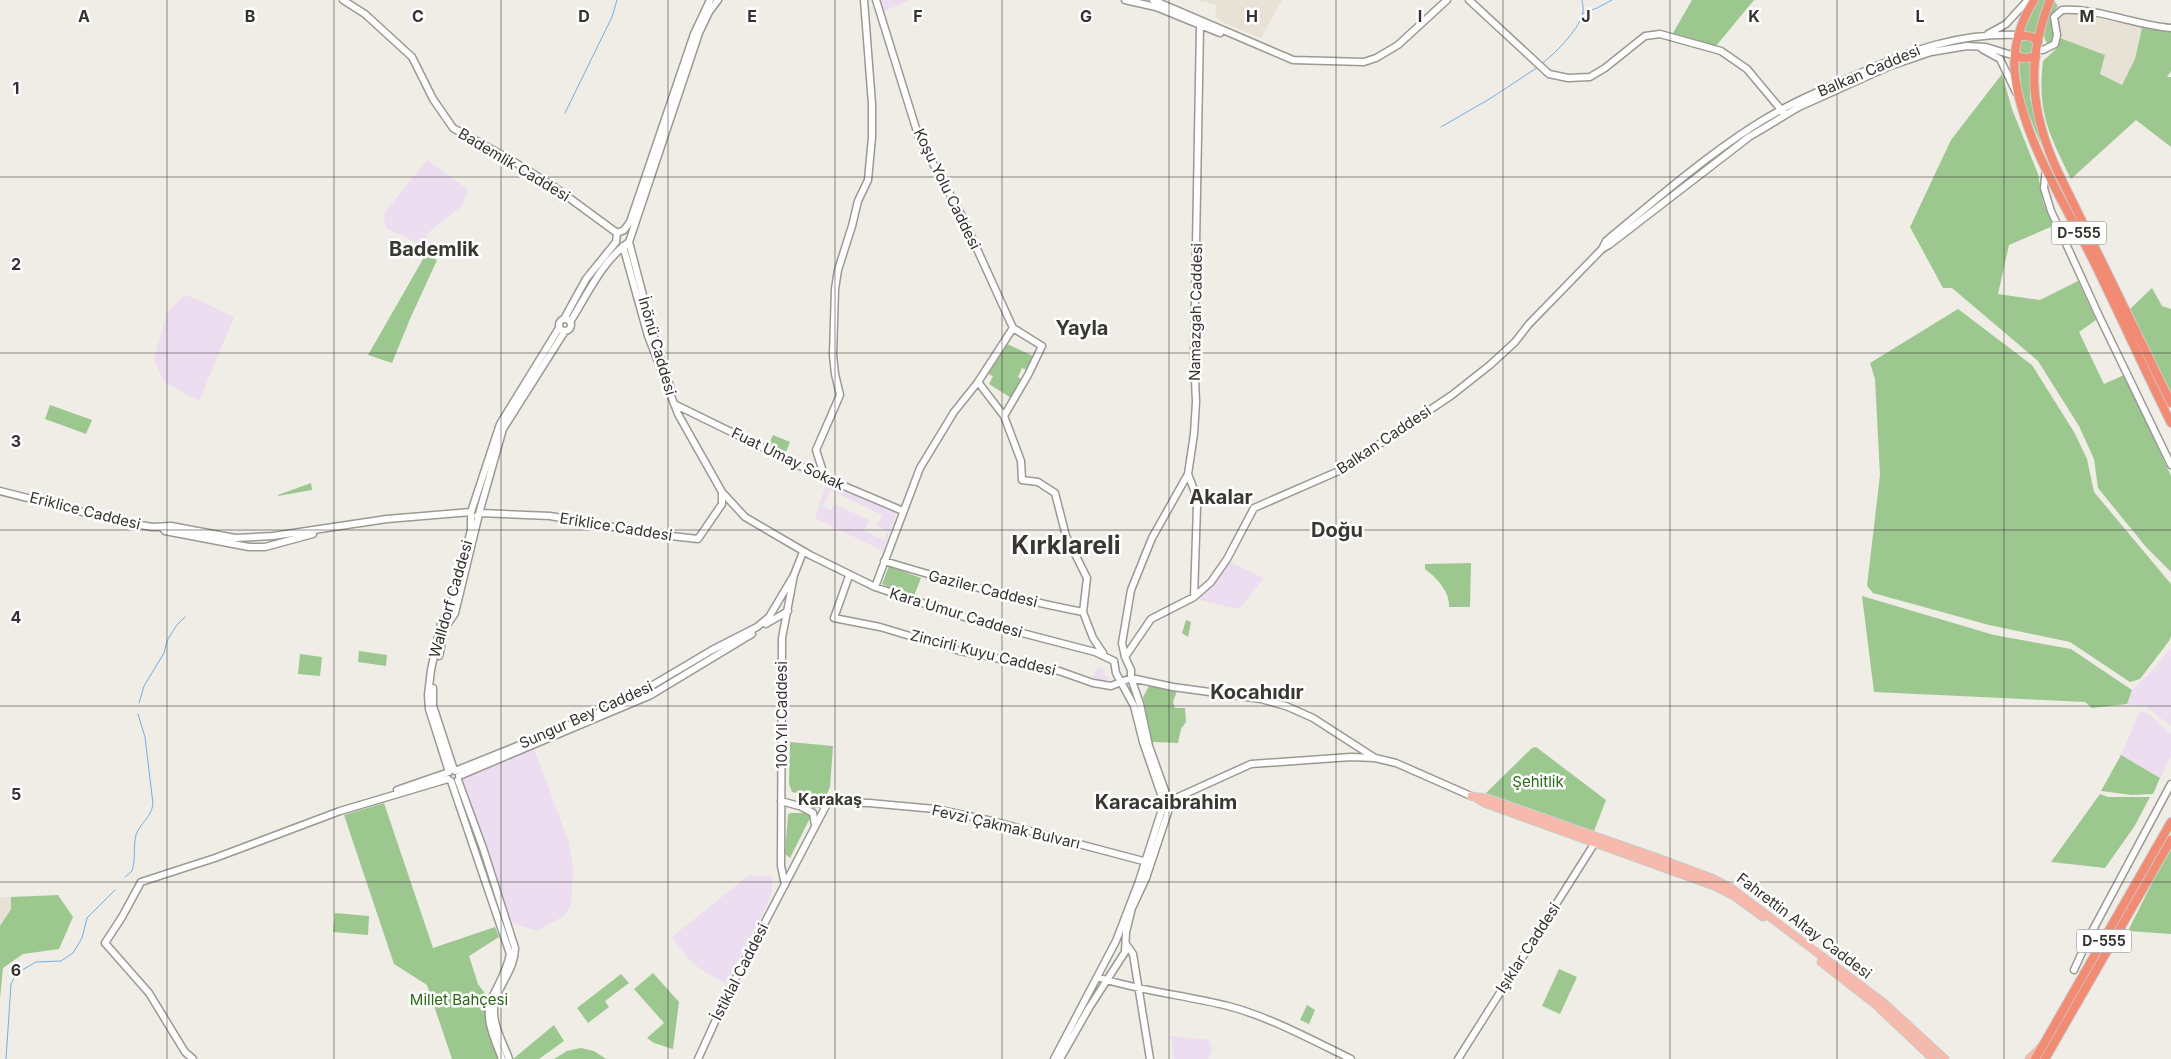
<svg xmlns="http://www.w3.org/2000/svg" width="2171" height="1059" font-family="Inter,sans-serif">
  <rect width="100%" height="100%" fill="#f0ece6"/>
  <path fill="#ecddf0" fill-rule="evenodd" d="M876,0H910L880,13Z
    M427,160L468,190L462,206L431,230L420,244L386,228L384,218L385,212Z
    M189,296L234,317L199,401L164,382L154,360L167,313L182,297Z
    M826,484L896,513L883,551L815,518ZM830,490L882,515L877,526L888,531L884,540L864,531L869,520L834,504L831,510L823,507Z
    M1227,561L1264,578L1239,609L1200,600L1202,593Z
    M2171,647V726L2145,706L2127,704L2132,690L2154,669Z
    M1098,667L1105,670L1103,674L1109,677L1105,684L1092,678Z
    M2140,711L2149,714L2171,734V755L2160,778L2121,755Z
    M533,746L569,843L573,868L571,904L565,915L537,931L514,924L500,900L460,782L461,777Z
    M748,876H772V892L764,911L726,983L710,975L692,963L672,937Z
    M1171,1036L1209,1040L1212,1049L1208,1059H1174Z"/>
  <path fill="#e8e1d5" d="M1195,0H1282L1261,38L1220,21L1215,16L1217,5Z
    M2062,13L2088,14L2142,28L2135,59L2122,86L2100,74L2105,55L2060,38L2057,21L2058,15Z
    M0,897H11V908L0,926Z"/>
  <path fill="#9cc890" d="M1692,0H1754L1716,46L1673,33Z
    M2038,0H2046L2036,33L2023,32Z
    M2054,1L2058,6L2052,14L2054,41L2048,44C2038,35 2049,11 2054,1Z
    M2142,28L2171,32V71L2167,77H2171V147L2136,120L2071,179C2049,134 2037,112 2043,61L2056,49L2060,38L2105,55L2100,74L2122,85L2135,59Z
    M2019 47a7 7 0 1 1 14 0a7 7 0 1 1-14 0Z
    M2019,61L2031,63L2030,98L2041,145L2022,97Z
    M2002,74L2012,109L2038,174L2043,202L2053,226L2009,245L1998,294L2040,300L2078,281L2096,320L2079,332L2104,384L2124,375L2171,476V572L2146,547L2098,488L2094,459L2079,426L2038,361L1952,288H1943L1910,227L1951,140Z
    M426,254L437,260L410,319L392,363L368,355Z
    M2152,288L2162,306L2171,309V393L2129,310Z
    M1958,309L2032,365L2074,432L2087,459L2094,492L2171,584V636L2169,641L2140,679L2130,682L2070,642L1989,625L1873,593L1867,586L1880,475L1875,379L1870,363Z
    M1005,343L1033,356L1027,370L1022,368L1018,377L1021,379L1011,398L989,384L993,376L988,374Z
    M50,405L92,420L86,434L45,419Z
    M773,435L790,442L786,452L769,444Z
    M311,483L312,490L278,496V495Z
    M1471,563L1470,607H1449C1450,592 1437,578 1425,569V564Z
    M889,566L921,578L914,596L882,584Z
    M1862,596L1994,635L2071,649L2132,690L2127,704L2092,708L2085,702L1874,692Z
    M1186,620L1191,622L1188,637L1182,633Z
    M359,651L387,655L386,666L358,662Z
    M300,654L322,657L320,676L298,674Z
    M1149,686L1177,691L1173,702L1175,708H1185L1186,722L1181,729L1178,743L1152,742L1143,697Z
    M790,742L833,746L830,787L826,796L820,798L792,792L789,784Z
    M1536,747L1606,800L1594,831L1486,793L1532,748Z
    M2121,755L2160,778L2153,794L2132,795L2101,791Z
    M2100,794L2108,797H2150L2134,827L2105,868L2051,862Z
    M384,803L433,948L495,927L499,937L469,956L478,984L487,996C484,1019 491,1038 498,1059H452L427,985L394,964L344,815Z
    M790,813H809L811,816L790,858L785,854L788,815Z
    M2171,850V934L2128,931L2154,879Z
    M58,895L73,917L59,949L23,954L3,968L0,998V926L11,909V897Z
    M335,913L369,916L368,935L333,932Z
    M1559,969L1577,977L1560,1014L1542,1006Z
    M653,973L679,1002L673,1049L654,1043L647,1038L664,1023L634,989Z
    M621,974L629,983L605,1001L609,1007L588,1023L577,1008Z
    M1307,1005L1315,1010L1309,1024L1300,1020Z
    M554,1025L564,1041L539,1059H513Z
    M581,1048L594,1051L606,1059H554L567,1051Z"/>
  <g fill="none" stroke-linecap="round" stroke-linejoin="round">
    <path stroke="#72b0e4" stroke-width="1" d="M1583,13L1597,8L1612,0
      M1541,64C1554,55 1577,31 1582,16C1584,11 1583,5 1582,0
      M565,113L612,17L617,0
      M1441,127L1491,98L1538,67
      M139,703L144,686L164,653L167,641L176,626L185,617
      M125,877L132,871C136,859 133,847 136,835C140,823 151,818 153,804L145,737L138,714
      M6,1059L11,984L17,973L36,962L61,961L73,953L82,938L87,918L115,890"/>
    <defs>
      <path id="secondary" d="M343,0L365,14L412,57L433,99L453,128L511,160L553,186L617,233
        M876,0L919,138L962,216L1013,328
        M1125,0L1156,7L1220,33
        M1153,0L1293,60L1364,62L1376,58L1398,45L1447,0
        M1469,0L1549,74L1568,78L1590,77L1605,68L1645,36L1660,34L1721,51L1747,69L1783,112
        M1988,34L2006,24L2028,0
        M1982,49L2000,59L2016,92
        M2038,49L2043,50L2055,44L2057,35L2054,17L2062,10C2099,8 2134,25 2171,28
        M2046,168L2044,188L2051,211L2100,318L2171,465
        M629,242L654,337L672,393
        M623,246L648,336L678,414L722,492L745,517L810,555L875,587L976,621L1095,652L1114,661
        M1602,249L1609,245L1749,137L1799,107L1890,66L1931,52L1967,46L1986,47L2015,56
        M564,319L586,279L616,242L617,233L624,230L630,222L694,34L710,0
        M559 325a6 6 0 1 1 12 0a6 6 0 1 1-12 0Z
        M570,322C588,294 601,262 629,242L699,33L709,12L718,0
        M978,382L1004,416L1021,461L1022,480L1038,482L1055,493L1066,536L1087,578L1083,612L1093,638L1103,653
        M674,404L825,478L903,511
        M1004,416L1028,375L1042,346L1013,328
        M825,478L816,450L840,395L835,374L833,355L835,289L838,270L852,226L858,201L868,180L872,137V104L864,0
        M0,491L118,521L152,527L171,526L235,538L273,536L387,519L471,512
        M477,516L480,513L550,516L653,534L698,539L722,504V492
        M162,527L165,531L249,547H265L313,534
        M884,561C950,581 1015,599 1083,612
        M849,576L834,618L880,627L960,651L1059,671L1093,683L1111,686L1131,678
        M875,587L920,468L954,412L978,382L1013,328
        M1194,597L1197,506L1196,495L1188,474L1194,434L1196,402L1194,356L1200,26
        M766,624L788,611
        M439,656L445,628L455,613L480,510L503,429L565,331
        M1125,657L1151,619L1194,597L1211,582L1227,559L1254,508L1341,470L1452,395L1490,365L1515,342L1529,324L1602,249L1606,241C1653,202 1701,160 1752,127C1785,105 1822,90 1858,74C1911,50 1959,33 2018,35
        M1131,678L1173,687L1261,699L1286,706L1313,718L1375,758
        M433,688V706L454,770
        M455,771L592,716L641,692L712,650L757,627L769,617L794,575
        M449,772L429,709L428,695L431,670L441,623L452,605L471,530V512L500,424L559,328
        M459,776L651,695L752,634
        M458,780L483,848L515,948C515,969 500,982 495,1002C490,1021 503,1042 509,1059
        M451,781L510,954C507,970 499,983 492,998C483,1017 495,1040 502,1059
        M397,790L449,772
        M781,801L799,806L828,802L869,803L935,809L992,821L1147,862
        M1165,803L1251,764L1351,757L1375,758L1396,763L1471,796
        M800,806L813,813L815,825
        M785,885L781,866L782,638L794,575L803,552
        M1126,944L1133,954L1150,1059
        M2074,970L2089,937L2171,784
        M1097,977C1139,991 1184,995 1228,1006C1270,1017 1312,1040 1351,1059
        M193,1059L185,1052L149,993L105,943L122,917L141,882L215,858L340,811L448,779
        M698,1059L730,989L828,802
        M1054,1059L1116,941L1139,881L1164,803L1143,742L1134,706L1116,673L1114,661
        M1060,1059L1089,1008L1125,952L1126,932L1132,908L1146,878L1168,812L1169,802L1149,746L1140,704L1131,678V670L1125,657L1122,643L1131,590L1152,538L1188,474
        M1458,1059L1596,841"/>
      <path id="primary" d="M1471,796L1486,798L1658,858L1714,879L1731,888L1883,1002L1945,1059
        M1476,798L1484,803L1714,886L1734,896L1763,917
        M1821,962L1876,1005L1933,1059
        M2029,1059L2040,1048"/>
      <path id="highway" d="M2034,0C2020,22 2012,50 2015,76C2023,138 2064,203 2092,258C2119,313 2144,369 2171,423
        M2050,0C2026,61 2030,111 2057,170L2171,403
        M2018,35L2032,37L2038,42
        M2015,56L2024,58L2036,57
        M2035,1059L2171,822
        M2045,1059L2171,840"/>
    </defs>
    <use href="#secondary" stroke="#9b9993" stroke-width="9"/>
    <use href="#primary" stroke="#cacac9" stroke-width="9"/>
    <use href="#highway" stroke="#cacac9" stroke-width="10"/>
    <use href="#secondary" stroke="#fff" stroke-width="6"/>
    <use href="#primary" stroke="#f7b9ab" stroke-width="7"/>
    <use href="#highway" stroke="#f18b73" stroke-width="8"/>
  </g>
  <path fill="none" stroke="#333230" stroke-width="1" stroke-opacity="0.55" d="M167,0V1059M334,0V1059M501,0V1059M668,0V1059M835,0V1059M1002,0V1059M1169,0V1059M1336,0V1059M1503,0V1059M1670,0V1059M1837,0V1059M2004,0V1059M0,177H2171M0,353H2171M0,530H2171M0,706H2171M0,882H2171"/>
  <g text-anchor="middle" stroke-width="5" stroke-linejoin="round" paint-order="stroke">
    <g fill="#fff" stroke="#70706e" stroke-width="1">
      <rect x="2051.5" y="221.5" width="55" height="23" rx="4"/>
      <rect x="2076.5" y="929.5" width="55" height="23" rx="4"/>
    </g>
    <g font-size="14" font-weight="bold" fill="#333230">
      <text x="2079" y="238">D-555</text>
      <text x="2104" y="946">D-555</text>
    </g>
    <g font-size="15" fill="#333230" stroke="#fff">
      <text transform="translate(1869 71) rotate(-23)" y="5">Balkan Caddesi</text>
      <text transform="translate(514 165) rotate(31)" y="5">Bademlik Caddesi</text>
      <text transform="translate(947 189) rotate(64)" y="5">Koşu Yolu Caddesi</text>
      <text transform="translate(1196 312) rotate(-89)" y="5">Namazgah Caddesi</text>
      <text transform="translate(657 346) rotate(74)" y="5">İnönü Caddesi</text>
      <text transform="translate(1384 440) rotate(-34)" y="5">Balkan Caddesi</text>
      <text transform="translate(788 459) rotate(26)" y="5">Fuat Umay Sokak</text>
      <text transform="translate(85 511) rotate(14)" y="5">Eriklice Caddesi</text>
      <text transform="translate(616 527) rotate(9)" y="5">Eriklice Caddesi</text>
      <text transform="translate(983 589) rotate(14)" y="5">Gaziler Caddesi</text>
      <text transform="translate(451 599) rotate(-74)" y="5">Walldorf Caddesi</text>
      <text transform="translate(956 613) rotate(17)" y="5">Kara Umur Caddesi</text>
      <text transform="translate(983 653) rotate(14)" y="5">Zincirli Kuyu Caddesi</text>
      <text transform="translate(586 715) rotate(-24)" y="5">Sungur Bey Caddesi</text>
      <text transform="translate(782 715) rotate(-90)" y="5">100.Yıl Caddesi</text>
      <text transform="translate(1006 827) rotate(13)" y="5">Fevzi Çakmak Bulvarı</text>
      <text transform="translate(1804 926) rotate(37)" y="5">Fahrettin Altay Caddesi</text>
      <text transform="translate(1528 948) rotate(-57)" y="5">Işıklar Caddesi</text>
      <text transform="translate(740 972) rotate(-63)" y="5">İstiklal Caddesi</text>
    </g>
    <g font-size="15" fill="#2a6816" stroke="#fff">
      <text x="1538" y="787">Şehitlik</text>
      <text x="459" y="1005">Millet Bahçesi</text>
    </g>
    <g font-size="16" font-weight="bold" fill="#393732" stroke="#fff">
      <text x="830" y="805">Karakaş</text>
    </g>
    <g font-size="20" font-weight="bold" fill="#393732" stroke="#fff">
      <text x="434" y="256">Bademlik</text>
      <text x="1082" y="335">Yayla</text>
      <text x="1221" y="504">Akalar</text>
      <text x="1337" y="537">Doğu</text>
      <text x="1257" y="699">Kocahıdır</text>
      <text x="1166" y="809">Karacaibrahim</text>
    </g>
    <g font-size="25" font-weight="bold" fill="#393732" stroke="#fff">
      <text x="1066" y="554">Kırklareli</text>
    </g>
  </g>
  <g font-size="16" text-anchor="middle" font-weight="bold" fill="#333230" stroke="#fff" stroke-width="5" stroke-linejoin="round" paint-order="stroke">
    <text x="84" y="22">A</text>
    <text x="250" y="22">B</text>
    <text x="418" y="22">C</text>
    <text x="584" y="22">D</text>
    <text x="752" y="22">E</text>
    <text x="918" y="22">F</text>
    <text x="1086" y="22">G</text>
    <text x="1252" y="22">H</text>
    <text x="1420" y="22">I</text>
    <text x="1586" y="22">J</text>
    <text x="1754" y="22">K</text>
    <text x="1920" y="22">L</text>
    <text x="2087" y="22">M</text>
    <text x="16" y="94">1</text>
    <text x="16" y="270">2</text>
    <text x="16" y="447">3</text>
    <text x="16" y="623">4</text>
    <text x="16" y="800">5</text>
    <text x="16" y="976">6</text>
  </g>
</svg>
